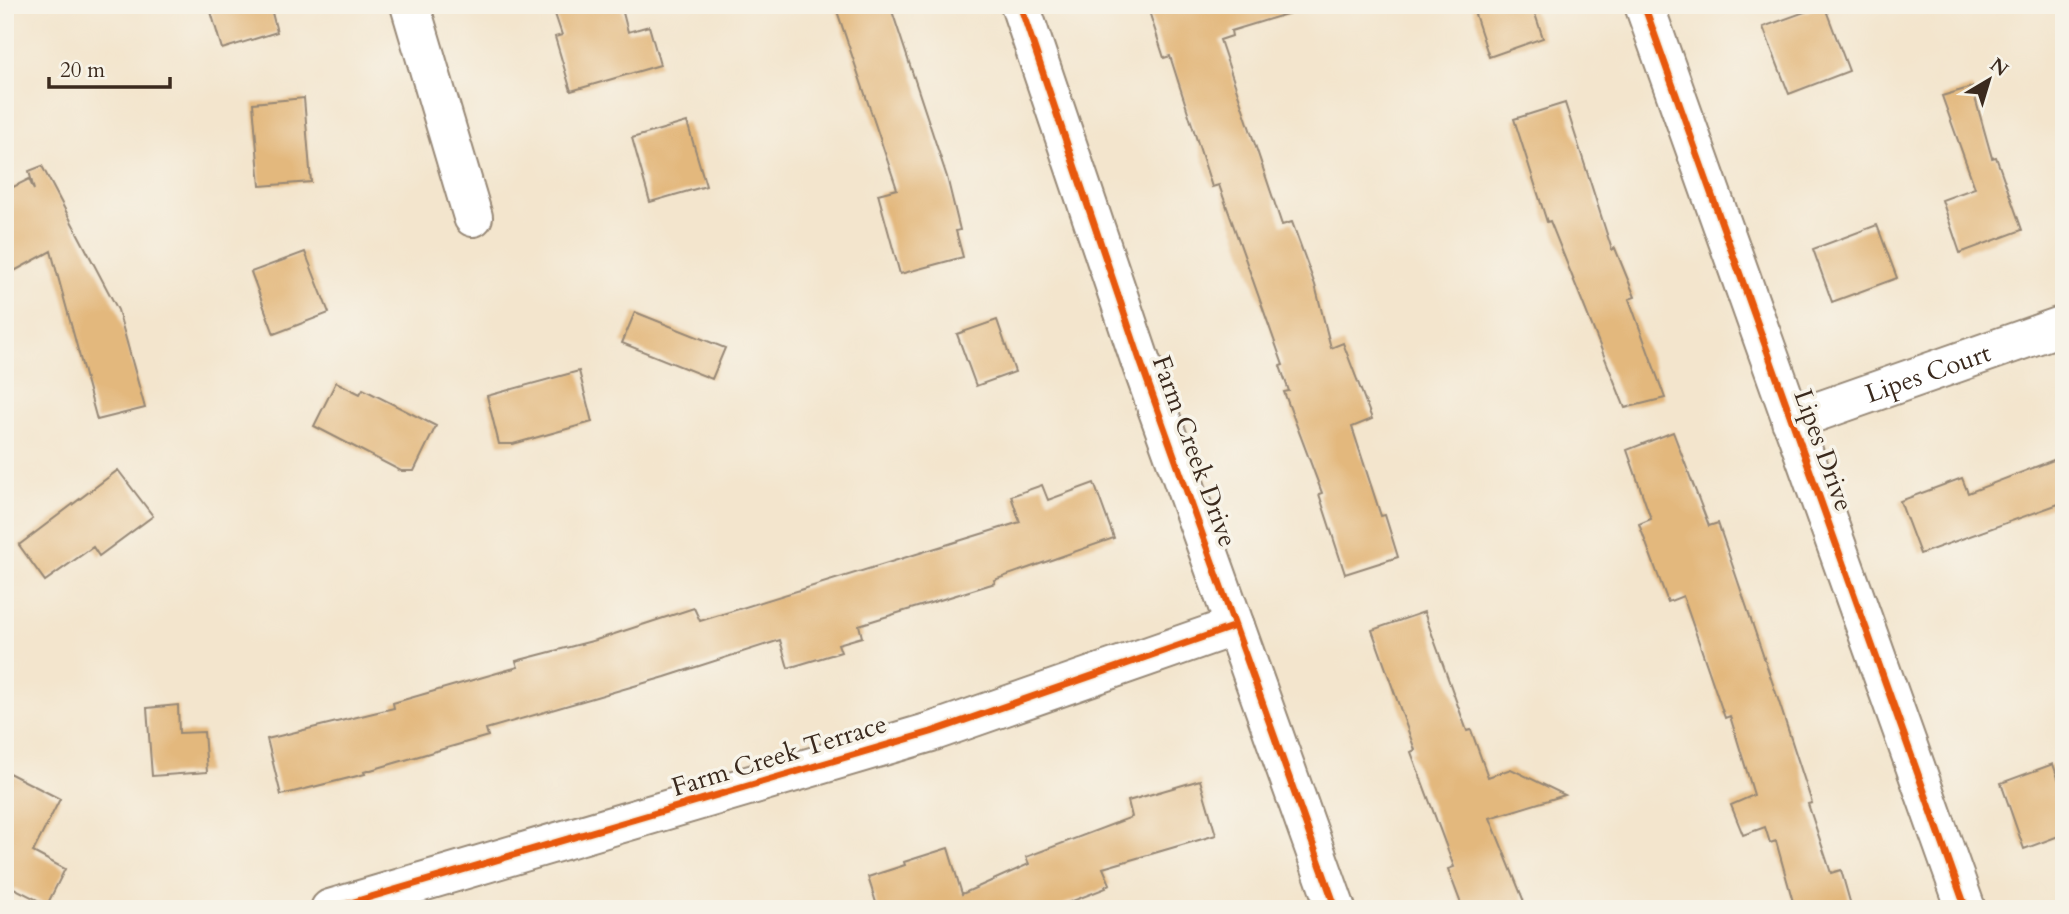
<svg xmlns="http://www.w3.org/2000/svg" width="2069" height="914" font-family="Cardo,serif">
  <rect width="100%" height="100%" fill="#f7f3e8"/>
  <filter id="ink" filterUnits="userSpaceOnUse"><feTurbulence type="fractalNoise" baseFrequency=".0143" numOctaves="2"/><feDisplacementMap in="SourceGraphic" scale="14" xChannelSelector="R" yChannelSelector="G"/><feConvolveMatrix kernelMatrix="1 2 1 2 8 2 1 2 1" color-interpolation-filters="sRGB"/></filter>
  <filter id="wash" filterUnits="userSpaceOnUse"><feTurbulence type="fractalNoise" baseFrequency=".00686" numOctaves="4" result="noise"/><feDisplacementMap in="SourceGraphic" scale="28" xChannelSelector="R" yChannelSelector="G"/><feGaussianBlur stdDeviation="1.57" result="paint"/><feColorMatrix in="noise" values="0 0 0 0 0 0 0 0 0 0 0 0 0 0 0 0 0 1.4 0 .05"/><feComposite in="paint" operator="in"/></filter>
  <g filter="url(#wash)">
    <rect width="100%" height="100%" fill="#f3e5cd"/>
    <g id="blocks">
      <path fill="#e3b87d" d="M209,5H270L277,32L222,49Z
        M574,5H621L628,32L649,26L660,65L571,91L555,37L562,35L554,11Z
        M835,5H890L947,177L960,230L956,231L963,257L900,274L878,194L897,189Z
        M1147,5H1289L1290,13L1231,31L1232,36L1220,40L1282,225L1292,222L1315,285L1331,348L1343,343L1372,419L1352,427L1381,516L1385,515L1398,557L1345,574L1319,494L1322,493L1284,392L1289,391L1280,366L1283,365L1219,185L1212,187L1170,56L1164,58Z
        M1472,5H1532L1543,38L1489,57Z
        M1824,5L1849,71L1789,94L1763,27Z
        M1972,87L1992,158L1996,157L2022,230L1960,253L1942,200L1975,188L1942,96Z
        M304,98L311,182L260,186L253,103Z
        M1565,103L1612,250L1615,248L1635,297L1629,299L1665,398L1625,408L1550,221L1547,222L1514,119Z
        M687,122L706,186L650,202L632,138Z
        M42,166L118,310L145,408L97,420L51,251L5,276V191L29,179L34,190L29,171Z
        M1877,225L1897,278L1832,302L1813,249Z
        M305,252L329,313L274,334L251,272Z
        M635,312L725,348L712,379L622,343Z
        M997,320L1015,372L976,386L957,334Z
        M579,371L592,422L513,444H499L487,396Z
        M336,382L360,394L363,389L436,426L414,471H401L314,426Z
        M1673,432L1709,526L1718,523L1778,699L1812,803L1808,804L1831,873L1841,870L1852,909H1795L1776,841L1770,843L1765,827L1743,835L1731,805L1754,795L1730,716L1725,718L1683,596L1668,602L1639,524L1651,519L1627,450Z
        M2064,456V502L1920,554L1900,501L1962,478L1968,493Z
        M118,470L153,516L99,556L93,547L45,581L19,545Z
        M1094,483L1114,538L994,580L995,583L859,625L862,637L838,644L841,652L788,668L780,640L665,677L486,729L488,736L364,772L365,774L281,795L267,739L394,708L393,703L518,667L516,661L596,640L694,608L700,621L1020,522L1011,496L1042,485L1048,500Z
        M1424,612L1467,731L1471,730L1488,777L1511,769L1565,795L1490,818L1527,909H1463L1448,869L1454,867L1411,752L1415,750L1372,630Z
        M178,705L179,733L204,732L207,772L152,776L147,708Z
        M2053,764L2064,795V834L2024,849L2001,783Z
        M5,771L60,799L33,852L65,869L47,905L14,888L5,906Z
        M1200,780L1216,835L1103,868L1110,884L1105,886L1106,888L1052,909H878L868,877L905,865L904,862L948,848L962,894L1029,864L1026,857L1132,817L1128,801Z"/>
    </g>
  </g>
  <g filter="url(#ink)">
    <use href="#blocks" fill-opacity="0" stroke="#978876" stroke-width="2"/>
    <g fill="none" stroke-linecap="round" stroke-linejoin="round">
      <defs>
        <g id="street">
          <path d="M410,5L473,217"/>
          <path d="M1020,5L1141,363L1336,909"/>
          <path d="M1644,5L1966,909"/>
          <path id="s1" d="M1791,421L2064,325"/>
          <path d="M330,909L931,732L1235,626"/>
        </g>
      </defs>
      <use href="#street" stroke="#978876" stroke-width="42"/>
      <use href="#street" stroke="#fff" stroke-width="38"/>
      <defs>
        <path id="cycleway" d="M1020,5L1141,363L1336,909
          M1644,5L1966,909
          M330,909L931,732L1235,626"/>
      </defs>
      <use href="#cycleway" stroke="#f7f3e8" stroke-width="11"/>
      <use href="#cycleway" stroke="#e8590c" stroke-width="7"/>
    </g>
  </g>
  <g text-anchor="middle" stroke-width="7" stroke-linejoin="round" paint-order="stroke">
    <g font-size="26" fill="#3b2a1e" stroke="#f7f3e8">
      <text dy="9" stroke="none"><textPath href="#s1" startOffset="145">Lipes Court</textPath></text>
      <text transform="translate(1824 450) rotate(70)" y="9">Lipes Drive</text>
      <text transform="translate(1195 451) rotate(70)" y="9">Farm Creek Drive</text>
      <text transform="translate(779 755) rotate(-17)" y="9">Farm Creek Terrace</text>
    </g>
  </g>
  <rect width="2069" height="914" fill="none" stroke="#f7f3e8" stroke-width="28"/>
  <g transform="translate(1989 80) rotate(38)" stroke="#f7f3e8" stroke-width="5" paint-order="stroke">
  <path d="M0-5L12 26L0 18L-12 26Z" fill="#3b2a1e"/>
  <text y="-10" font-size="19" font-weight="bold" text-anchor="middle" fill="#3b2a1e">N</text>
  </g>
  <path d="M49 77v10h121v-10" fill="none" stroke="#3b2a1e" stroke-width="3.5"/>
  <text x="60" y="77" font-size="21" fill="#3b2a1e" stroke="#f7f3e8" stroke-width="5" paint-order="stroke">20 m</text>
</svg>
